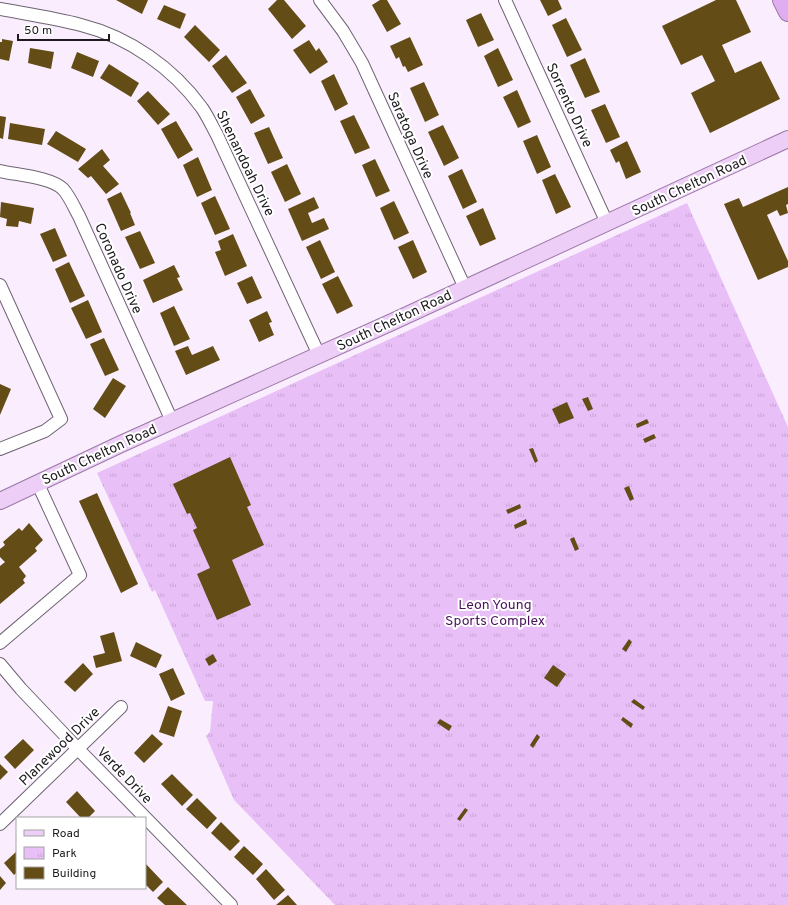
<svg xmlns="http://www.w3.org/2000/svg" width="788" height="905" font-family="Overpass,sans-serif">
  <defs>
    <pattern id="park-tufts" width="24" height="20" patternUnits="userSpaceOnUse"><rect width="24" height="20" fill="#e9bff7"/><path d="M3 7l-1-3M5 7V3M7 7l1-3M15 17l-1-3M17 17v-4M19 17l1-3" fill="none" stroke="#c7a4d3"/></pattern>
  </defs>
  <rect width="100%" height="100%" fill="#faeefe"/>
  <path fill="url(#park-tufts)" d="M687,203L788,427V905H335L234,800L206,736L210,732L213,701H205L155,590L152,592L97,473Z"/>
  <path fill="#634c16" d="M116,0H148L142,14Z
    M277,0H284L306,26L292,39L268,9Z
    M380,0H387L401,24L387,32L372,5Z
    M540,0H558L562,9L548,16Z
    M716,0H736L751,32L722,45L735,73L761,61L780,99L710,133L691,93L715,81L702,55L681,65L662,26Z
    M164,5L186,14L180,29L157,19Z
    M481,13L494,40L478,47L466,20Z
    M566,18L582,50L567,57L552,25Z
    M195,25L220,50L209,62L184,37Z
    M410,37L423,65L408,72L405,66L403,67L399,57L396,59L390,46Z
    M2,39L13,41L9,61L0,59V42H2Z
    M309,40L316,51L319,48L328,62L310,74L293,50Z
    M30,48L54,52L51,69L28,63Z
    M498,48L513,80L498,87L484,56Z
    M77,52L99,61L93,77L71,68Z
    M226,55L247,83L232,93L212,66Z
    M585,58L600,92L585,98L570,65Z
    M109,64L139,83L131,97L100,78Z
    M334,74L348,104L335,111L321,81Z
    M424,82L439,115L425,122L410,88Z
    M250,89L265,116L251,124L236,97Z
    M517,90L531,122L518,128L503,97Z
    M148,91L170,114L158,125L137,101Z
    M605,104L620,137L606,143L591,110Z
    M354,115L370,148L355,154L340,121Z
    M0,116L6,117L3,139L0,138Z
    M176,121L193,150L178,159L161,129Z
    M10,123L45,129L42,145L8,139Z
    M443,125L459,158L444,166L428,132Z
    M269,127L283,158L268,164L254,133Z
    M56,131L86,149L78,162L47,144Z
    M537,135L551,167L537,174L523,141Z
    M627,141L641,172L626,179L619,161L616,163L610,150Z
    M102,149L110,160L103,166L119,184L106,194L91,176L88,178L78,169Z
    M198,157L212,190L197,197L183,165Z
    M375,159L390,191L376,197L362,165Z
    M287,164L301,194L285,202L271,172Z
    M462,169L477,202L463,209L448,176Z
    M555,174L571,207L556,214L542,180Z
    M788,187V204L786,205L788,213L780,216L777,210L767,215L788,261V267L758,280L724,204L739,198L743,207Z
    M121,192L131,213H130L135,225L121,231L107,199Z
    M215,196L230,229L215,235L201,203Z
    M314,197L319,208L308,213L312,223L324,218L329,229L302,241L288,209Z
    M394,201L409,233L394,240L380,208Z
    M1,202L34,208L31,224L19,221L18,227L6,226L7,219L0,217Z
    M483,208L496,239L480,246L466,216Z
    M55,228L67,256L53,262L40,234Z
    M140,231L155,263L140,269L125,237Z
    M233,234L247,266L225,276L215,252L221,250L218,241Z
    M320,240L335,272L321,279L306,247Z
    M413,240L427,272L413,279L398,247Z
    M69,262L85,296L70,303L55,269Z
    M174,265L180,277L177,278L183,290L153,303L143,280Z
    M252,276L262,298L247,304L237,283Z
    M338,276L353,306L337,314L322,284Z
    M88,300L102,332L86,339L71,308Z
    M174,306L190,339L174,346L160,313Z
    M267,311L272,322L269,323L274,335L259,342L249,320Z
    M104,338L119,370L105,376L90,344Z
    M188,346L192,355L213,346L220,360L186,375L175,351Z
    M113,378L126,386L105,418L93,409Z
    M0,384L11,389L0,415Z
    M588,397L593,409L588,411L582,399Z
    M567,402L574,418L559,424L552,409Z
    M647,419L649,423L637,428L636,424Z
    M654,434L656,438L645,443L643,439Z
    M533,448L538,461L535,463L529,449Z
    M230,457L251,505L247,507L264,545L232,560L251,605L217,620L197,574L210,568L193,530L197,528L190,513L187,514L173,484Z
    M629,486L634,499L630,501L624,488Z
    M97,493L138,584L121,593L79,501Z
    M520,504L521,508L508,514L506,510Z
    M526,519L527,524L515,529L514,525Z
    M29,523L43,540L35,548L37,551L19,567L26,576L23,580L25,583L0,604V566L5,562L0,557V549L5,545L3,542L19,528L22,531Z
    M574,537L579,549L575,551L570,539Z
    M114,632L122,661L96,668L93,656L105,653L100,636Z
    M629,639L632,642L626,652L622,649Z
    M136,642L162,655L156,668L130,656Z
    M213,654L217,661L209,666L205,659Z
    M83,663L93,674L75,692L64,682Z
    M553,665L566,674L557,687L544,678Z
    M173,668L185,694L171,701L159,674Z
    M634,699L645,707L643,710L631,702Z
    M168,706L182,711L174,737L159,732Z
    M623,717L633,724L631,728L621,720Z
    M440,719L452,726L449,731L437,723Z
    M152,734L163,744L144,763L134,753Z
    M537,734L540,737L533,748L530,745Z
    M23,739L34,750L15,769L4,757Z
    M0,764L8,772L0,780Z
    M172,774L193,795L182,806L161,784Z
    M77,791L95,811L88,818H81L66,802Z
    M197,798L217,818L207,829L186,809Z
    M465,808L468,810L460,821L457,819Z
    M221,822L240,841L230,851L211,833Z
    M244,846L263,864L253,875L234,857Z
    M17,851V872L14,875L4,863Z
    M145,863L163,882L153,892L145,884Z
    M266,869L285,890L274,900L256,879Z
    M0,876L6,883L0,890Z
    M168,887L187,905H165L157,898Z
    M288,895L297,905H276Z"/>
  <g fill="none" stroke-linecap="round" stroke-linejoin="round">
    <defs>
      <path id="minor" d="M320,0L343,31L362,63L465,288
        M505,0L607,223
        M0,9C27,14 55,18 81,25C129,37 173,68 202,108C208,117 212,126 217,135L319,355
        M0,171C17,175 51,177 63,189C70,197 74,207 79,216L172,421
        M0,285L61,419L45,431L0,449
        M0,643L80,575L37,482
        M0,664L21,689L77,748L231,905
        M0,824L121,707"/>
      <path id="major" d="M0,501L121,444L392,322L788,139"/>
      <path id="highway" d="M782,0L788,12"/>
    </defs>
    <use href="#minor" stroke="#6e6472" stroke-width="14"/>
    <use href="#major" stroke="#9c79a7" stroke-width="18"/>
    <use href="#highway" stroke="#9c79a7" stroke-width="20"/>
    <use href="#minor" stroke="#fff" stroke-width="12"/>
    <use href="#major" stroke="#eccef7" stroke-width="16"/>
    <use href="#highway" stroke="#e0adf1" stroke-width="18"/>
  </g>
  <g text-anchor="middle" stroke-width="4" stroke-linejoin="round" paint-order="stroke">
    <g font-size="14" fill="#1d191e" stroke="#fff">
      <text transform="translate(570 105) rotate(65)" y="5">Sorrento Drive</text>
      <text transform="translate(411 135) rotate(66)" y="5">Saratoga Drive</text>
      <text transform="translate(246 163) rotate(64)" y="5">Shenandoah Drive</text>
      <text transform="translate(689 185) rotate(-25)" y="5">South Chelton Road</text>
      <text transform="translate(119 268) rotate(66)" y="5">Coronado Drive</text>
      <text transform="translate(394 320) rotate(-25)" y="5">South Chelton Road</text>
      <text transform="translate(99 454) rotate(-25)" y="5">South Chelton Road</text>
      <text transform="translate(59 746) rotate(-44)" y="5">Planewood Drive</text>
      <text transform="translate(125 775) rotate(46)" y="5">Verde Drive</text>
    </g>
    <g font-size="14" fill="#4a135a" stroke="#fff">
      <text x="495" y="609">Leon Young<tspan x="495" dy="16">Sports Complex</tspan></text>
    </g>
  </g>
  <rect x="16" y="817" width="130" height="72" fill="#ffffff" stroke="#a5a3a5"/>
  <rect x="24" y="830" width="20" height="6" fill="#eccef7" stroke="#a5a3a5"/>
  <text x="52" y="837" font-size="12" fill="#1d191e">Road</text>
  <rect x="24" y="847" width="20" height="12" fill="url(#park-tufts)" stroke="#a5a3a5"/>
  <text x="52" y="857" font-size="12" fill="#1d191e">Park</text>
  <rect x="24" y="867" width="20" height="12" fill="#634c16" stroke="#a5a3a5"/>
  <text x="52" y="877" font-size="12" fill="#1d191e">Building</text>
  <path d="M18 34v6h91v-6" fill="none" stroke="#1d191e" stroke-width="2"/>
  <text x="24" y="34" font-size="12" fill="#1d191e" stroke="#ffffff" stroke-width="3" paint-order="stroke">50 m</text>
</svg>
